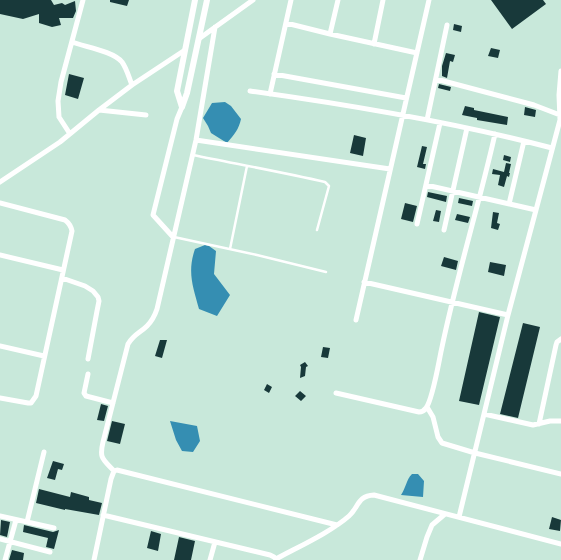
<svg xmlns="http://www.w3.org/2000/svg" width="561" height="560" font-family="'Fira Sans Condensed',sans-serif">
  <rect width="100%" height="100%" fill="#c8e8da"/>
  <path fill="#358eb2" d="M225,102L231,106L241,119C239,129 234,135 227,143L211,133L208,126L203,118L212,103Z
    M205,245L209,246L216,251L214,274L230,295L217,316L199,309C193,287 187,272 195,249Z
    M170,421L197,426L200,441L193,452L182,451L176,440Z
    M412,474H418L424,481L423,497L401,495C406,488 406,480 412,474Z"/>
  <path fill="#18393a" d="M0,0H51L54,5L62,3L65,5L75,1L76,11L73,18H59L61,25L52,27L39,23V14L23,19L0,14Z
    M110,0H129L127,6L110,2Z
    M491,0H543L546,4L512,29Z
    M454,24L462,26L461,32L453,30Z
    M491,48L500,50L498,58L488,56Z
    M446,53L455,55L453,62L450,61L447,78L442,76V66Z
    M69,74L84,78L78,99L65,95Z
    M439,84L451,87L450,91L438,88Z
    M465,106L474,108V110L508,117L507,125L477,120V118L462,115Z
    M525,107L536,110L535,117L524,115Z
    M354,135L366,138L363,156L350,153Z
    M422,146L427,147L423,164H426L425,169L417,167Z
    M504,155L511,157L510,162L503,160Z
    M506,163L511,164L509,173H510L509,177L507,176L504,187L498,185L500,175L492,174L493,169L504,172Z
    M428,192L447,196L446,202L427,197Z
    M459,198L473,201L472,206L458,203Z
    M405,203L417,206L413,222L401,219Z
    M436,210L441,211L439,222L433,221Z
    M493,212L499,213L497,223L500,224L498,230L491,228Z
    M457,214L470,217L468,223L455,220Z
    M444,257L458,261L456,270L441,266Z
    M490,262L506,265L504,276L488,272Z
    M479,312L500,317L479,405L459,401Z
    M523,323L540,327L518,418L500,414Z
    M160,340H167L162,358L155,356Z
    M323,347L330,348L328,358L321,357Z
    M305,362L308,366L306,367L305,376L300,378L301,367L300,365Z
    M267,384L272,387L269,393L264,390Z
    M300,391L306,396L301,401L295,396Z
    M101,404L108,406L104,421L97,420Z
    M112,421L125,424L120,444L107,441Z
    M53,461L64,464L62,470L58,469L55,480L47,478Z
    M39,489L70,497L71,492L89,497V500L102,503L99,515L65,509V510L36,503Z
    M552,517L561,520L560,531L549,529Z
    M1,520L10,522L7,537L0,535Z
    M24,525L53,532L59,530L54,549L46,547L48,538L23,532Z
    M151,531L161,534L158,551L147,548Z
    M179,537L195,541L191,560H174Z
    M12,550L24,553L23,560H9Z"/>
  <g fill="none" stroke-linecap="round" stroke-linejoin="round">
    <path stroke="#fff" stroke-width="2.5" d="M193,155C237,164 281,172 325,182L329,186L317,230
      M174,237L257,255L326,272
      M230,249L247,166"/>
    <path stroke="#fff" stroke-width="5" d="M286,23L330,34L417,53
      M330,34L338,0
      M200,38L253,0
      M72,42C85,47 113,51 122,62C127,69 129,78 132,85
      M374,44L383,0
      M274,74L406,98
      M436,79L534,105L560,115
      M250,91C351,105 453,122 552,148
      M270,94L291,0
      M99,110L146,115
      M427,120L447,25
      M70,134L59,117L58,101L61,82L83,0
      M196,140L390,169
      M0,182L60,142L99,110L132,85L185,50
      M426,185L536,210
      M0,203L65,220C69,223 71,226 72,231L36,396L31,403H28L0,398
      M509,204L524,141
      M417,224L440,123
      M444,230L467,128
      M173,237L153,215L177,119L182,107
      M0,255L63,270
      M62,278L85,286L93,291L98,297L99,301L97,311L88,359
      M364,282L508,315
      M356,320L429,0
      M0,346L44,356
      M88,374L84,393L86,396L113,403
      M336,393L419,412C422,412 424,411 426,408C433,399 439,360 442,347C457,275 479,205 495,134
      M427,407L433,417L438,437L442,443L475,453L561,474
      M484,414L533,425L550,421H561
      M539,424L556,345L557,342L561,339
      M114,471C103,459 99,459 103,442L128,344C134,334 140,333 147,326C152,321 155,315 157,309L196,140L215,27
      M103,515L270,555L274,557L277,560
      M0,516L54,528
      M459,517L508,315L560,120L559,95L561,71
      M27,522L44,452
      M0,539L50,552
      M276,559C298,547 331,532 349,516C359,507 357,496 374,495L561,544
      M5,560L16,520
      M94,560L111,479L114,471L117,470L337,525
      M210,560L215,542
      M420,560L427,537L432,525L445,514"/>
    <path stroke="#fff" stroke-width="6" d="M182,107L187,93L207,0
      M182,107L177,91L195,0"/>
  </g>
</svg>
